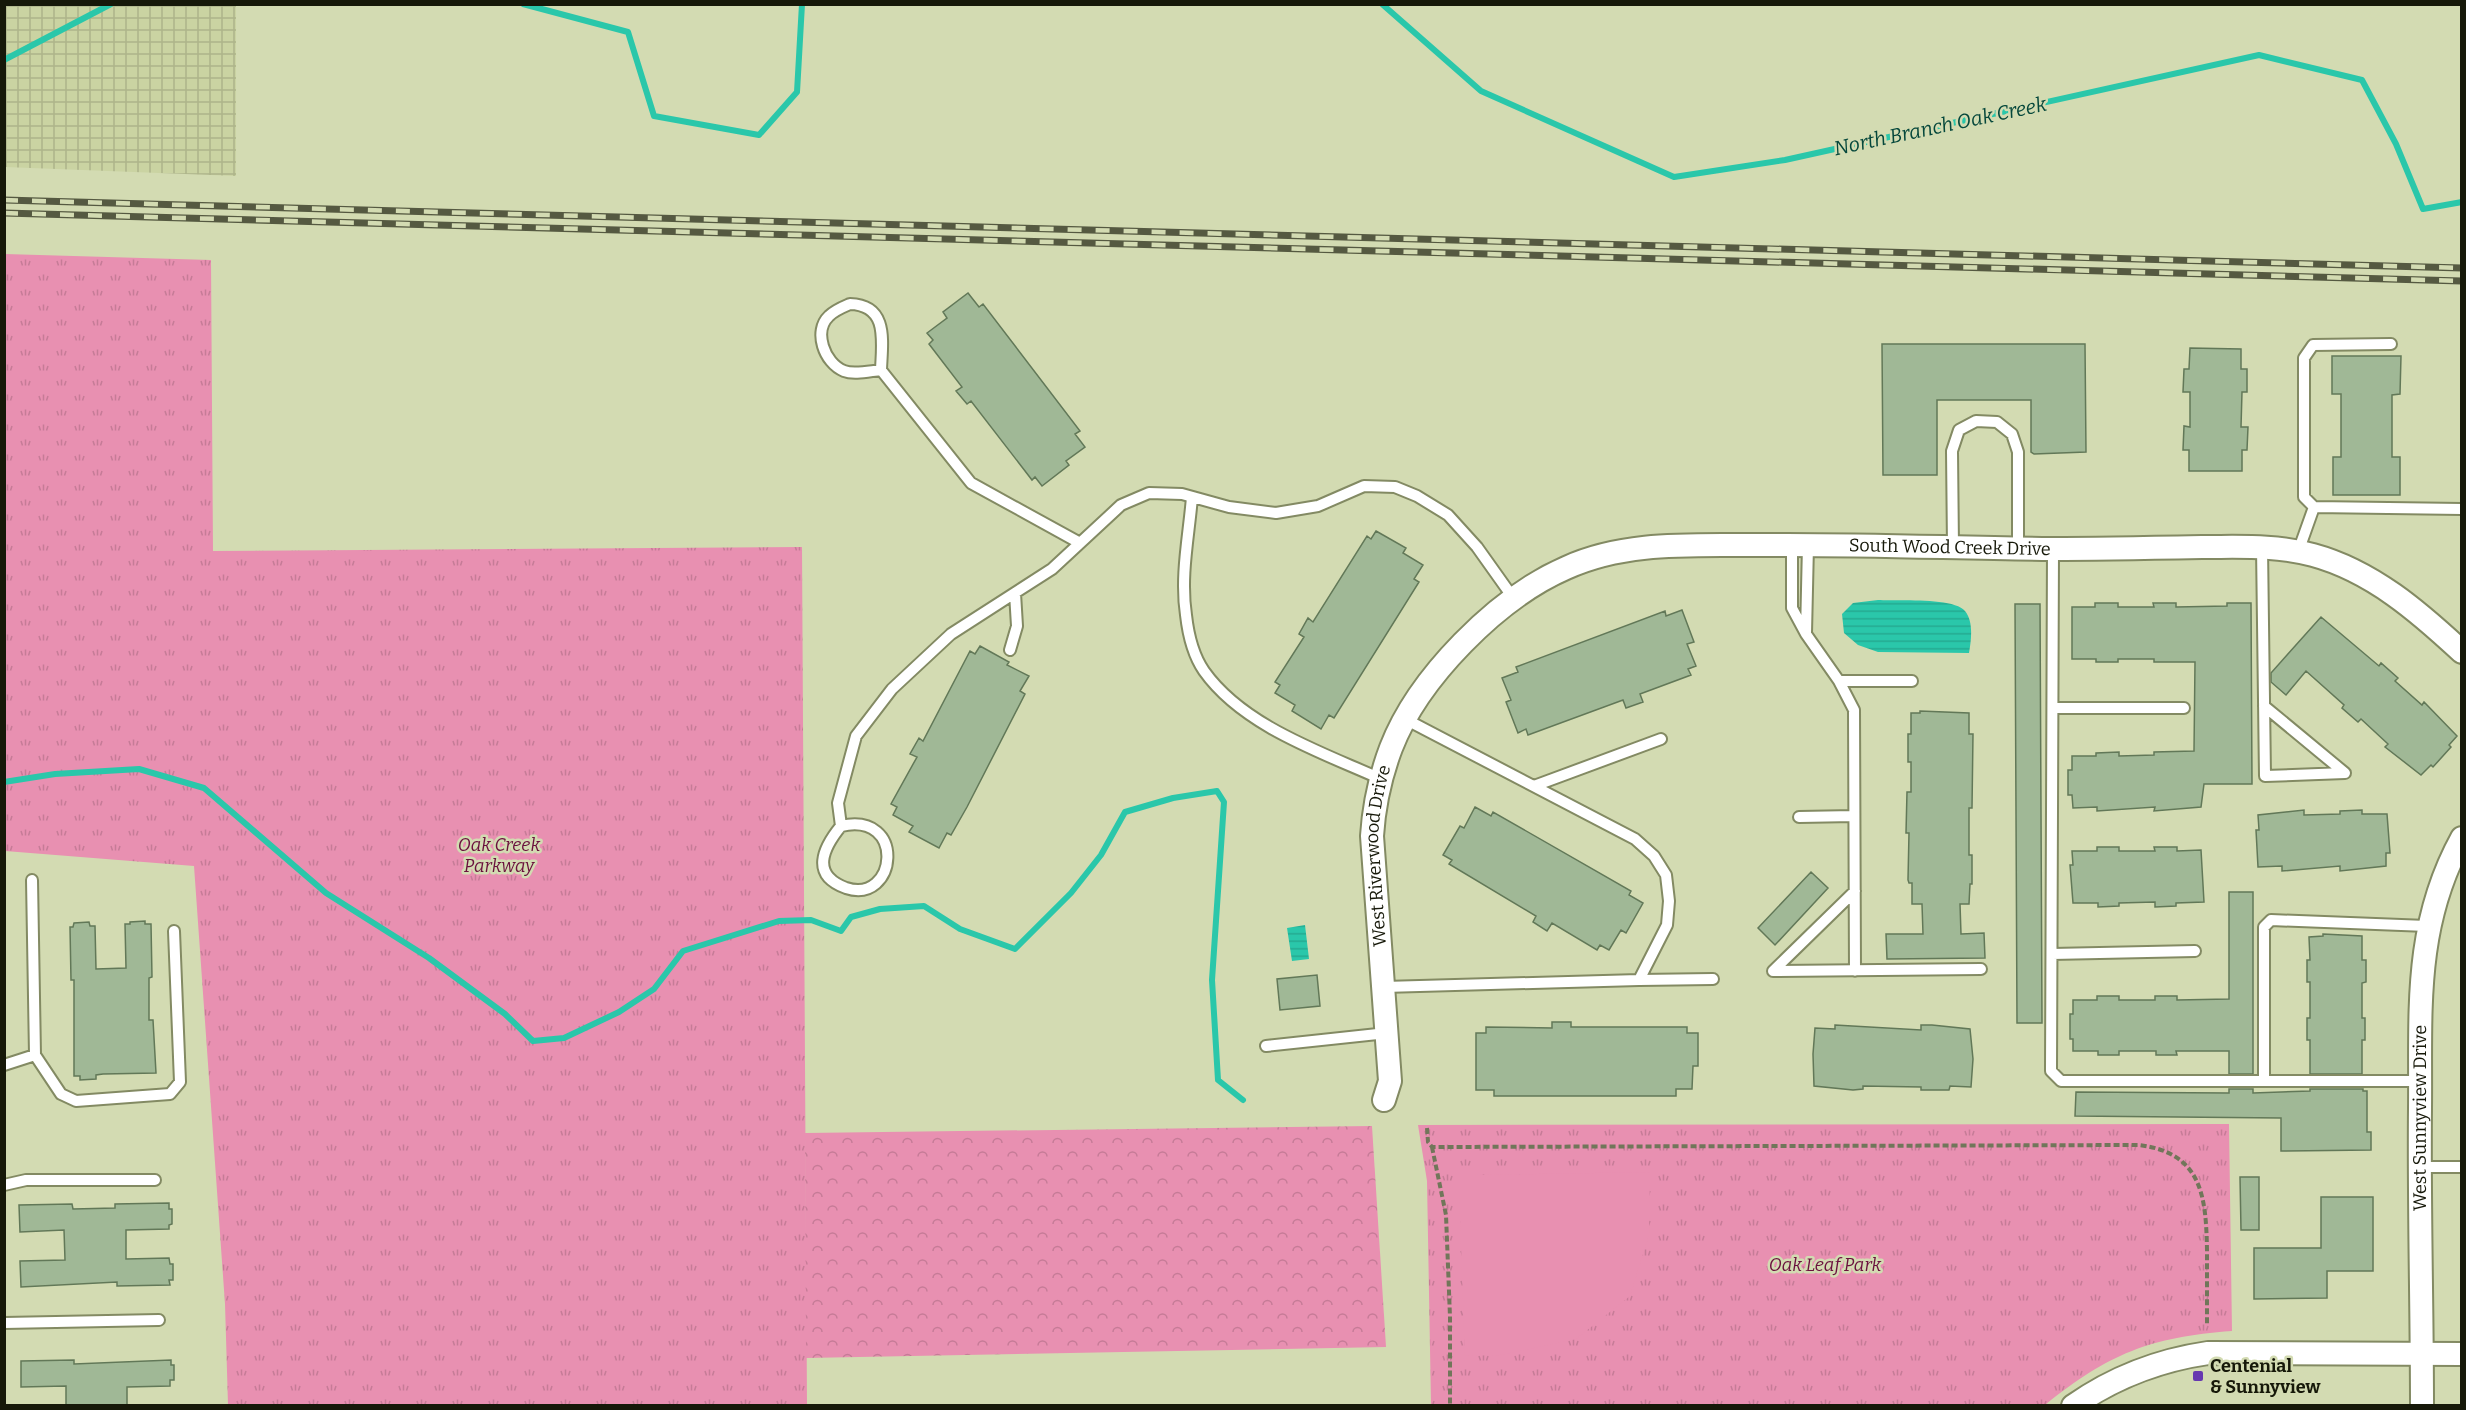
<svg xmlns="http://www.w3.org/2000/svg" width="2466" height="1410" font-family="Bitter,serif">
  <defs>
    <pattern id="industrial-grid" width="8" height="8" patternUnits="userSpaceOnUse" patternTransform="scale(1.5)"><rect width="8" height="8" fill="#cad3a2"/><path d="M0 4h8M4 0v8" fill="none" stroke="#adb48a"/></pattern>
    <pattern id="grass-tufts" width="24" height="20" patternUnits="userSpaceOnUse" patternTransform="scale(1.5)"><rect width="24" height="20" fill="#e890b1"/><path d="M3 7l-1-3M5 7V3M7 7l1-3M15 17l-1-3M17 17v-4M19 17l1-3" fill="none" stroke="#c67b97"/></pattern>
    <pattern id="forest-crowns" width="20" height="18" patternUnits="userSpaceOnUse" patternTransform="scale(1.5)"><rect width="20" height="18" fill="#e890b1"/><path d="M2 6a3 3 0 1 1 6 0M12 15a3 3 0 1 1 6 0" fill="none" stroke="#c67b97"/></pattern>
    <pattern id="water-rules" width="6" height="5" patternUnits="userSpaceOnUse" patternTransform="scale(1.5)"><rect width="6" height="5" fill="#2ac7aa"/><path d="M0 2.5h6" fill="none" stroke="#25aa91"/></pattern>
  </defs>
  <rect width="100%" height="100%" fill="#d3dbb2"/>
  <path fill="url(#industrial-grid)" d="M5,4L236,5V176L5,167Z"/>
  <path fill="url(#grass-tufts)" d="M5,254L211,260L213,551L802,547L807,1405H228L225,1304L194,866L5,851Z
    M2229,1124L2232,1331C2150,1337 2108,1354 2045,1405H1431L1427,1181L1418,1125Z"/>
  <path fill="url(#forest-crowns)" d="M1372,1126L1386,1347L806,1358L805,1133Z"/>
  <path fill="#e890b1" d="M1650,1172L1649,1235L1630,1296L1576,1339L1500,1355L1465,1356L1459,1189L1473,1175Z"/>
  <path fill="url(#water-rules)" d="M1878,600C1897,601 1954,597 1965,611C1974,622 1971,641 1969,653L1878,652L1858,645L1844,633L1842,614L1853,603Z
    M1305,925L1309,959L1292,961L1287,928Z"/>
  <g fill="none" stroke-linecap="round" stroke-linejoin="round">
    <path stroke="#2ac7aa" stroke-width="6" d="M523,4L628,32L654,116L759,135L797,92L802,4
      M1382,4L1481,91L1674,177L1785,160L2259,55L2362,80L2396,144L2423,209L2462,202
      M4,60L111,4
      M4,782L55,774L139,769L204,788L326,893L429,958L505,1014L533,1041L564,1038L619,1012L654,989L683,951L779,921L811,920L841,931L851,917L880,909L924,906L960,929L1015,949L1071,893L1101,855L1125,812L1173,798L1217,791L1224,802L1212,980L1218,1080L1243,1100"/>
  </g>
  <path fill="#a0b896" stroke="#627858" stroke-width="1.5" d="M968,293L979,307L983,304L1080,431L1075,434L1085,447L1066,461L1069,465L1042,486L1035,477L1032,480L971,401L967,404L956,391L962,387L929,344L933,340L927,333L947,318L943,312Z
    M1882,344H2085L2086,452L2034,454L2031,452V400H1937V475H1883Z
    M2190,348L2241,349V369H2247V392H2242L2241,427H2248L2247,450H2242V471H2189V450H2183L2184,426L2190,427V392H2183L2184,369H2189Z
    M2332,356H2401L2400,394L2392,395V457H2400V495H2333V457H2341V394H2332Z
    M1376,531L1406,548L1403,553L1423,565L1414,579L1419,582L1334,718L1329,715L1321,729L1292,711L1295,705L1275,693L1280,685L1275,682L1304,637L1299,634L1308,618L1313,622L1367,536L1371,539Z
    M2095,603H2118V607H2154L2153,603H2176V607L2227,606V603H2251L2252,784H2204L2201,807L2154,811L2155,807L2097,811V807L2073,808L2072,795H2068V770H2072V756H2096V753L2119,752V756L2154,755V752L2194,751L2195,662H2154V659H2118V662H2096V659H2072V607H2095Z
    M2015,604H2040L2042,1023H2017Z
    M1682,610L1694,642L1687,644L1696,666L1688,669L1691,675L1640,694L1643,702L1626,708L1623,700L1528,735L1526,729L1518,733L1506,702L1511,700L1502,678L1518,672L1516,667L1665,611L1666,616Z
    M2321,617L2379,666L2381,663L2398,678L2395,681L2422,705L2424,702L2457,736L2449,745L2451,747L2433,767L2431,765L2421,775L2385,747L2388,744L2361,719L2358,722L2342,708L2344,705L2306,671L2286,695L2271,682V673Z
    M980,646L1009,662L1007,665L1029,676L1020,691L1025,694L967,807L951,835L947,833L939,848L909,832L913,826L893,815L897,807L891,804L917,757L910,754L919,738L923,741L970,651L975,654Z
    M1920,711L1969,713V734H1973L1972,808H1969V855H1972V884H1970L1969,904H1960L1961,934L1984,933L1985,958L1887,959L1886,934H1923L1922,904H1912V883H1909L1908,880L1909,833H1906L1907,792H1911V762H1908V734H1911V713H1920Z
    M1475,807L1491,816L1493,812L1631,891L1629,895L1643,903L1626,933L1621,930L1609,950L1600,945L1597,950L1552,923L1547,931L1533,922L1536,916L1449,864L1452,860L1443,855L1460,826L1464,828Z
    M2304,810V815L2340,814V811L2362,810V814H2387L2390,853H2386V866L2340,871V866L2282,871V866L2258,867L2256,830H2259L2258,815Z
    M2097,847H2119V851H2155L2154,847H2177V851L2201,850L2204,902L2176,903V906L2155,907V902L2119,903V906L2098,907V903H2073L2070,865H2073L2072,851H2097Z
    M1811,872L1828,888L1775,945L1758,928Z
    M2229,892H2253V1074H2229V1051H2176L2177,1055H2156V1051H2119V1055H2098V1051H2073V1039H2070V1014H2073V1000H2097V996H2119V1000H2155V996H2177V1000L2229,999Z
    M145,921V924H151L152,977L149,978V1020H153L156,1073L103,1074L96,1075V1079L80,1080V1076H74V980H71L70,927H73L74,923L89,922L90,926H95L96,969L126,968L125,924H130V922Z
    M2323,934L2362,936V960H2366V982L2362,983V1018H2365V1040H2362V1074H2310V1040H2307V1018H2310V982H2307V960H2310L2309,937L2323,936Z
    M1317,975L1320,1006L1280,1010L1277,979Z
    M1552,1022H1571V1027H1687V1033H1698V1066H1693L1692,1089H1676V1096H1494V1090H1476V1033H1486V1027L1552,1028Z
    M1835,1025L1921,1030V1025H1932L1970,1029L1973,1059L1971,1087L1950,1086L1949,1090H1921V1087L1863,1086V1089L1853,1090L1814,1086L1813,1054L1815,1028L1835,1029Z
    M2229,1089H2253V1093L2310,1091V1089H2363V1091H2367V1132H2371V1150L2281,1151V1118L2075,1116L2076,1092L2229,1093Z
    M2240,1177H2259V1230H2241Z
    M2321,1197H2373V1271H2327V1298L2254,1299V1248H2321Z
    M169,1203V1209H172V1224L169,1225V1229L126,1230V1259L169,1258L170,1264H173V1280H169L170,1285L117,1286V1282L21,1287L20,1261L65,1260L64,1230L20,1232L19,1205L72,1204L73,1209L115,1208V1204Z
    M74,1360V1364L171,1360V1365H174V1380H170V1386L127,1387V1406H66V1386L21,1387V1361Z"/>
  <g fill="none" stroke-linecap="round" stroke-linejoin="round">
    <defs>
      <path id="service" d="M881,370C882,342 889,305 850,304C843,307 835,310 829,316C813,331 824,363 844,371C854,375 870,371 881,370L971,483L1080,543
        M1192,497C1189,535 1180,576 1186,615C1188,633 1193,655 1204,671C1243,726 1321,752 1381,779
        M2314,507L2462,509
        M1792,545V608L1806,634L1839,681L1854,710L1855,971
        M1953,547L1952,451L1959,430L1976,421L1997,422L2012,434L2018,452V548
        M2262,547L2265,776L2345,773L2264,706
        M2053,549L2051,1071L2061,1081H2420
        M2298,552L2314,507L2304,497V358L2313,345L2391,344
        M1806,633L1808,545
        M1010,650L1017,626L1015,593
        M1839,681H1912
        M2053,708H2184
        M1534,786L1661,739
        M1799,817L1854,816
        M841,826C907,811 897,905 846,888C810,875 823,848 841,826L838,803L856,736L892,689L951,634L1052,569L1121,505L1149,493L1182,494L1229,507L1276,513L1318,506L1364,486L1395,487L1417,496L1448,515L1477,547L1514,599
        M1855,891L1773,971L1981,969
        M2052,954L2195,951
        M1639,980L1713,979
        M1384,987L1639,980L1667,925L1669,901L1666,875L1654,856L1635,839L1405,719
        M1266,1046L1387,1033
        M35,1055L61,1094L76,1101L170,1094L180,1082L174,931
        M4,1065L35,1055L32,880
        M2264,1080V927L2271,920L2427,926
        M2419,1167H2462
        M4,1185L26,1180H155
        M4,1323L159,1320"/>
      <g id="minor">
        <path id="s1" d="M1384,1100L1390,1081L1372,836C1374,805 1380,777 1391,748C1418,678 1497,598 1566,568C1627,540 1696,546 1762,545C1858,544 1955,548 2051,549C2102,549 2153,548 2205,547C2241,547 2277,545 2313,555C2372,571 2419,612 2462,652"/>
        <path d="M2073,1406C2113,1378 2160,1360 2208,1353L2462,1354"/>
        <path id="s2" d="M2422,1406C2422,1307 2419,1208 2420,1109C2421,1012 2413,927 2462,838"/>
      </g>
    </defs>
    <use href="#service" stroke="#838a63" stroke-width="14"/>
    <use href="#minor" stroke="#838a63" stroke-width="26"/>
    <path stroke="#71765a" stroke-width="4" stroke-dasharray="6 3" stroke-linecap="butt" d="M1427,1128L1428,1142L1432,1147L2139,1145C2202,1153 2206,1196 2207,1250C2207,1275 2207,1300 2207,1324
      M1432,1147L1446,1215L1450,1317V1406"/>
    <use href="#service" stroke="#fff" stroke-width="10"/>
    <use href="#minor" stroke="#fff" stroke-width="22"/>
    <defs>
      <path id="rail" d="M4,200L2462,268
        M4,213L2462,281"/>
    </defs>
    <use href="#rail" stroke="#555941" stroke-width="7"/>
    <use href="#rail" stroke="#d3dbb2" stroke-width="4.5" stroke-dasharray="14" stroke-linecap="butt"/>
  </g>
  <rect fill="#6638b0" stroke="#d3dbb2" stroke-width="2" x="2192" y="1370" width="12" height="12" rx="3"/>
  <g text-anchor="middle" stroke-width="5" stroke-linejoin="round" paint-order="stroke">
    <g font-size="18" fill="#161809" stroke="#d3dbb2">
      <text dy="6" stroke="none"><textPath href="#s1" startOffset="999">South Wood Creek Drive</textPath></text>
      <text dy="6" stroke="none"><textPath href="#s1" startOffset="246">West Riverwood Drive</textPath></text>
      <text dy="6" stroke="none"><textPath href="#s2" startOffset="288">West Sunnyview Drive</textPath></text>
    </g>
    <g font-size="18" font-style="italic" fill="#6a103d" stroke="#d3dbb2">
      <text x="499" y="851">Oak Creek<tspan x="499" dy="21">Parkway</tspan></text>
      <text x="1825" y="1271">Oak Leaf Park</text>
    </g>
    <g font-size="18" font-weight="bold" fill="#161809" stroke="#d3dbb2" text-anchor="start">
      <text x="2210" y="1372">Centenial<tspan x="2210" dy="21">&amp; Sunnyview</tspan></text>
    </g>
    <g font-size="20" font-style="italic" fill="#05473b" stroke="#d3dbb2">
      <text transform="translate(1940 126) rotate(-12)" y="7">North Branch Oak Creek</text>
    </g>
  </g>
  <rect width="2466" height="1410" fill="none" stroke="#161809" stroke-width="12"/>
</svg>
